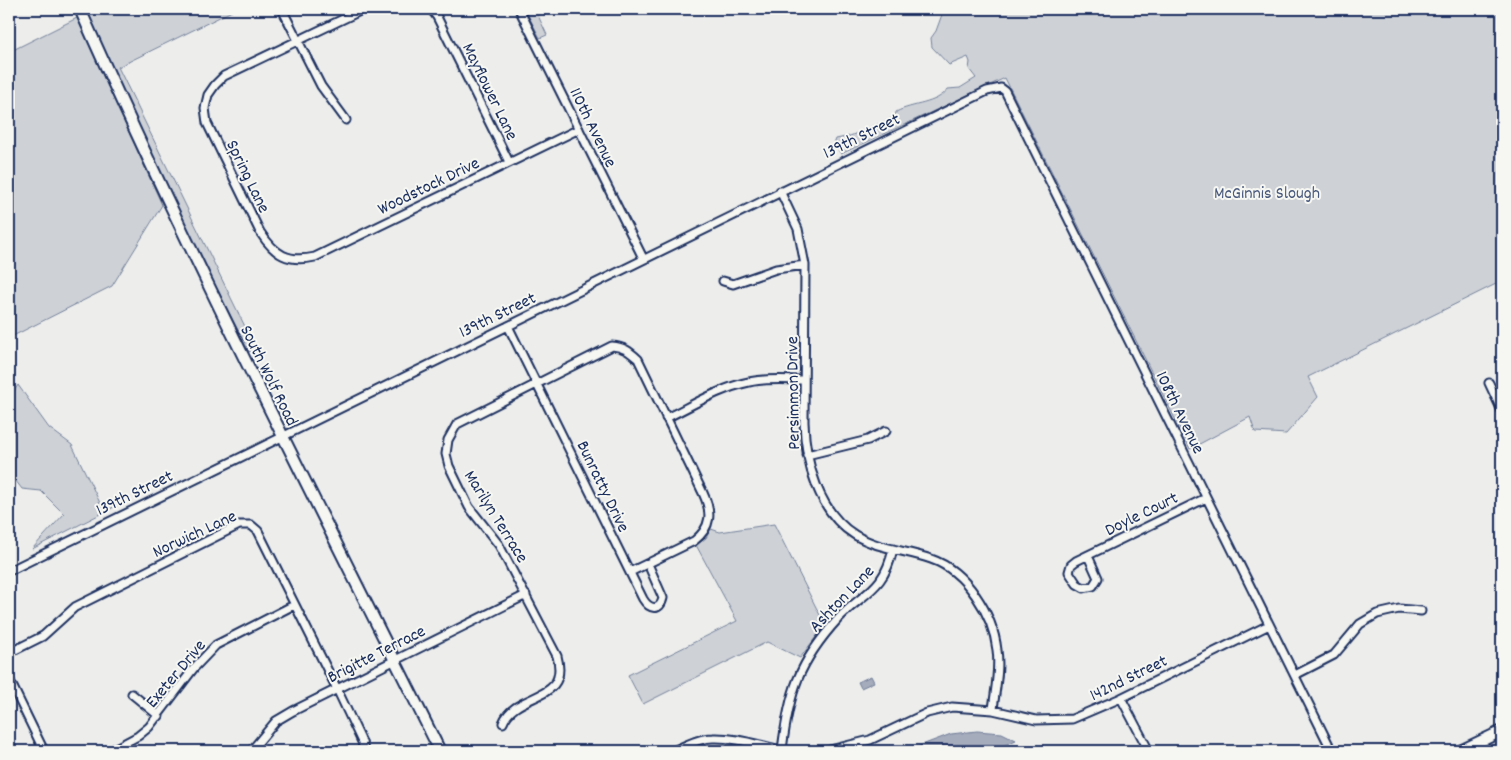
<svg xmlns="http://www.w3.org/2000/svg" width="1511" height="760" font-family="Dekko,sans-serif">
  <rect width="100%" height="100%" fill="#edeeec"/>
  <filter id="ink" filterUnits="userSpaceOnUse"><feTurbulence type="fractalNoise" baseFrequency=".02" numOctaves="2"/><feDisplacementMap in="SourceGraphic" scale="10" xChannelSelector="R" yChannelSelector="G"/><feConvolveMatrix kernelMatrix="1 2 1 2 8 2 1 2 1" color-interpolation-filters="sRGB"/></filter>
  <g filter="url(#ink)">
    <path fill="#ced2d7" stroke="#74809a" d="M85,9H236L118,67L256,349L249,352L183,221Z
      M525,9H535L547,35L540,38Z
      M944,9H1502V281L1308,377L1318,397L1286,434L1255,432L1250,417L1190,449L1005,78L841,154L834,144L836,139L850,136L895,117L896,112C913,103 936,105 948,89L960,88L976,78L969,69L970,62L968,57L949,65L932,47L931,38L936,31Z
      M77,18L162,205L112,286L9,338V52Z
      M18,385L49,428L72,445L101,505H118L32,549L64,514L41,491L22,489L9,472V399Z
      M774,524L825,625L800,658L767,642L643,704L628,675L737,621L696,545L706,538L711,529L720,532Z
      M1502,733V751H1474V747Z"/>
    <path fill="#a5acbc" stroke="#6e7a96" d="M871,676L874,682L861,688L858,682Z
      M977,731L1002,733L1016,740L991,751H906L951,734Z"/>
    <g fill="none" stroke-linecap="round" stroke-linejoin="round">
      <defs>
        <path id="minor" d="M282,9L321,86L346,120
          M364,9L224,76L215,85L208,95L205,108L207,123L260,232C275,255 288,263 315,257L579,129
          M431,9L437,17L509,162
          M519,9L643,258
          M780,191L798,229L805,265L804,422C805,462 819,513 855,535C878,549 906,550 931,559C966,571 993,614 997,650C1000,670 995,690 993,710
          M723,281L733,284L776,269L805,265
          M508,326L643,599C649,609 660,612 663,598L648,564
          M1489,383L1502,411
          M666,418C693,405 720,388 749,382C767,378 786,380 804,380
          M807,455L868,440L886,431
          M1088,556L1098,578L1093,586L1084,588L1077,584L1069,572L1071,565L1076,561L1206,498
          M9,571L987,91L1001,88L1005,91L1332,751
          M9,653L43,636L75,607L239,525H251L258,531L337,689L362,742L364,751
          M1295,675L1334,655L1360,624L1377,614L1399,609L1421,611
          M9,679L44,751
          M132,694L159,716
          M1121,698L1149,751
          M503,723C516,690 570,704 557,656L499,545L469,507L449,466L446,454L448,440L457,424L612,346C624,347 629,351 638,359L703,493C712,512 712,527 694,541L630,572
          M782,750C789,693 798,663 838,619C863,592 884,591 893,549
          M110,751L138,736L149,727L194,668L216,645L294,605
          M251,751L276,721L293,711L526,595
          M673,751C685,746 699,738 713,738C738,737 763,747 787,751
          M826,751L870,740L927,713L952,707L993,710L1036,720L1072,719L1121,698L1269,625"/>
        <path id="secondary" d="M80,9C191,260 318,505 440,751
          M1460,751L1502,731"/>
      </defs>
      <use href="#minor" stroke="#1b2f5e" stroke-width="11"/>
      <use href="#secondary" stroke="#1b2f5e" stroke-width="14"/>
      <use href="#minor" stroke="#f6f6f2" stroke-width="7"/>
      <use href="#secondary" stroke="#f6f6f2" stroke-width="10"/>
    </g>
  </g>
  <g text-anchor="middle" stroke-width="4" stroke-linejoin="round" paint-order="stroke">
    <g font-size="18" fill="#1b2f5e" stroke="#f6f6f2">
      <text transform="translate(491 91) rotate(64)" y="6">Mayflower Lane</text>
      <text transform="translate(594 127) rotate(64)" y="6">110th Avenue</text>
      <text transform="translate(861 135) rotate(-26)" y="6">139th Street</text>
      <text transform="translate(249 176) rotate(64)" y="6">Spring Lane</text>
      <text transform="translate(428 185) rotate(-26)" y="6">Woodstock Drive</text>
      <text transform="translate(497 314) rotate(-26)" y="6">139th Street</text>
      <text transform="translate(270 375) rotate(64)" y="6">South Wolf Road</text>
      <text transform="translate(792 393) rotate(-91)" y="6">Persimmon Drive</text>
      <text transform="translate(1181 412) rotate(64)" y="6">108th Avenue</text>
      <text transform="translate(604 486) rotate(64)" y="6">Bunratty Drive</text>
      <text transform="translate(134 492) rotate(-26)" y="6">139th Street</text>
      <text transform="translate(1141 513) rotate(-26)" y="6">Doyle Court</text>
      <text transform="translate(497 516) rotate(58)" y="6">Marilyn Terrace</text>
      <text transform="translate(194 533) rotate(-25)" y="6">Norwich Lane</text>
      <text transform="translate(841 598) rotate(-46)" y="6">Ashton Lane</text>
      <text transform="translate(376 653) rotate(-27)" y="6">Brigitte Terrace</text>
      <text transform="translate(175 673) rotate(-50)" y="6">Exeter Drive</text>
      <text transform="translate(1128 677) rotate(-26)" y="6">142nd Street</text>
    </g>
    <g font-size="18" fill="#48587c" stroke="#f6f6f2">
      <text x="1267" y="198">McGinnis Slough</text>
    </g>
  </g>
  <rect width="1511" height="760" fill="none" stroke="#f6f6f2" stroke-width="30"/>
  <rect x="15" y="15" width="1481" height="730" fill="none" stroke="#1b2f5e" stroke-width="2" filter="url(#ink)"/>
</svg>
